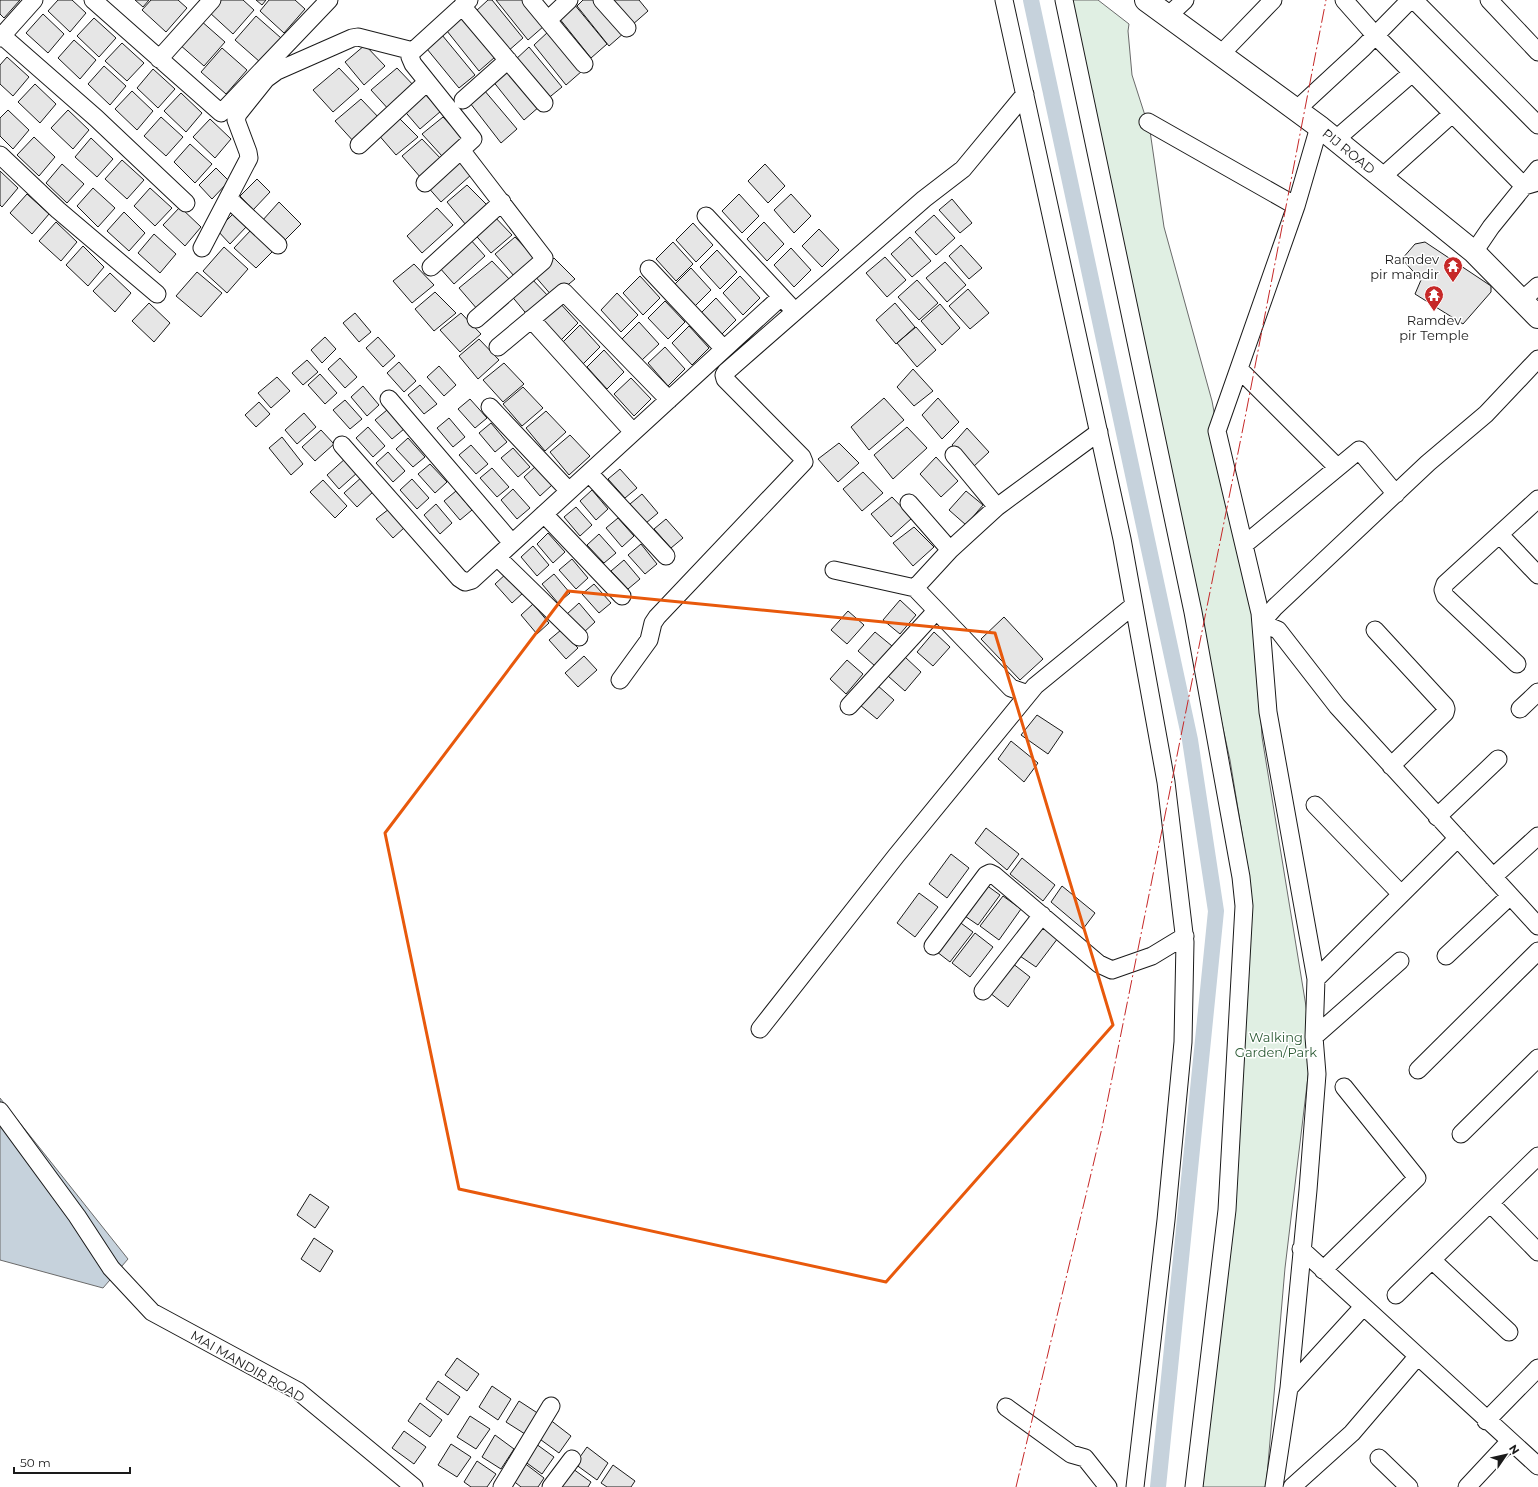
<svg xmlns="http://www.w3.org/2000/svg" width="1538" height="1487" font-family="Montserrat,sans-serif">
  <rect width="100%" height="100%" fill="#fff"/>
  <path fill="#e0efe3" stroke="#6a6a6a" d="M1069,0H1098L1129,24L1128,31L1132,75L1150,131L1164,227L1212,401L1256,636L1262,737L1312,1043L1285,1268L1266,1487H1198L1249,876L1230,760L1176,515Z"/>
  <path fill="#c6d2dc" stroke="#6a6a6a" d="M0,1098L128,1259L103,1288L0,1260Z"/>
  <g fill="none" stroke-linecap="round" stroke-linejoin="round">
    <path stroke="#c6d2dc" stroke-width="16" d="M1031,0L1190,740L1216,911L1158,1487"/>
  </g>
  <path fill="#e6e6e6" stroke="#1a1a1a" d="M0,0H20L4,18L0,14Z
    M58,0H72L86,13L70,32L48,11Z
    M135,0H149L143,7Z
    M151,0H178L187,8L166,32L142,10Z
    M219,0H243L254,10L233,34L209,12Z
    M256,0H266L262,5Z
    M269,0H295L305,9L284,33L260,11Z
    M488,0H492L523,38L507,52L475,12Z
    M496,0H522L544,26L528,40Z
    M583,0H599L625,32L609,46L577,6Z
    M613,0H639L648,11L632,25Z
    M574,4L607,44L591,58L559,18Z
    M43,14L64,34L48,53L26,33Z
    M256,16L281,38L260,62L235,40Z
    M462,17L495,57L479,71L447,31Z
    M94,18L116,38L99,57L77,36Z
    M200,20L225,42L204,66L179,44Z
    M549,31L582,71L566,85L534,45Z
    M442,35L475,75L459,88L427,49Z
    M74,40L96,60L80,79L58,58Z
    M122,43L144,63L127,81L105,61Z
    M365,45L385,66L364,85L345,62Z
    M529,47L562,87L546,100L514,61Z
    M222,48L247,70L226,94L201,72Z
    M7,57L29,77L13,96L0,84V65Z
    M104,66L126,86L110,105L88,84Z
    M507,66L540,106L524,120L492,80Z
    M339,68L359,89L333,112L313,90Z
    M397,68L417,89L391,112L371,90Z
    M153,69L175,89L158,108L137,88Z
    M35,84L56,104L40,123L18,102Z
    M421,90L441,111L420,129L401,107Z
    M484,90L517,129L501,143L470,103Z
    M132,91L153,111L137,130L115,109Z
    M181,93L202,113L186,132L164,111Z
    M361,99L381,120L355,143L335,121Z
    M8,110L29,130L13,149L0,136V118Z
    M68,110L89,130L73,149L51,128Z
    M397,116L418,137L396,155L377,133Z
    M161,117L183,137L166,156L144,136Z
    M443,117L463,138L442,156L422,134Z
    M210,119L231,139L215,158L193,137Z
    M34,137L55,157L39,176L17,155Z
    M91,138L113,159L97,177L75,157Z
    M422,139L442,160L421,178L402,156Z
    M190,144L212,164L195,183L174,162Z
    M457,157L472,174L441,202L426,185Z
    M122,160L144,180L127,199L105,179Z
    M62,164L84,184L67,203L46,183Z
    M765,164L785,186L768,203L748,181Z
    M216,168L229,181L212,199L199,185Z
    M0,171L18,188L2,207L0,205Z
    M257,179L270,192L253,210L240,196Z
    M467,185L488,206L466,225L447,202Z
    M93,188L115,208L98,227L77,206Z
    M150,188L172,208L155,226L134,206Z
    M27,194L49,214L32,234L10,213Z
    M739,194L759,216L742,233L722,211Z
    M791,194L811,216L794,233L774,210Z
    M952,199L972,223L960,233L939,210Z
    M279,202L301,224L284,241L262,221Z
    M180,207L201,227L185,246L163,225Z
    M437,208L453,225L422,253L407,236Z
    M124,212L145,233L129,251L107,231Z
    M234,213L247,226L230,244L217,230Z
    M492,214L512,235L491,253L472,231Z
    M934,215L955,238L936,255L915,232Z
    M56,222L77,242L61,261L39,241Z
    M764,222L784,244L767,261L747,239Z
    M693,223L713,245L696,262L676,240Z
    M819,229L839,250L822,267L802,246Z
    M251,230L273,251L256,268L234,248Z
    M154,234L176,254L160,273L138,253Z
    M515,237L535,258L514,276L495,254Z
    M910,237L931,261L912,277L891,254Z
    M470,239L485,256L454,284L439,267Z
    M673,242L693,264L676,281L656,259Z
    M1425,242L1491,286V292L1463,324L1415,294L1421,280L1402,259L1415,244Z
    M961,245L982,268L969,279L949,256Z
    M83,246L104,267L88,286L66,265Z
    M224,247L248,269L227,293L203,271Z
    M791,248L811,270L794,287L774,265Z
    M717,250L737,272L720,289L700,267Z
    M885,257L906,280L887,297L866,273Z
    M554,258L575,279L553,297L534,275Z
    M492,261L511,281L478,310L459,288Z
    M945,262L966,285L947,302L926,278Z
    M414,264L434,285L412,303L393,281Z
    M691,268L711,290L694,307L674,285Z
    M197,272L222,293L201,317L176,296Z
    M110,273L131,293L115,312L93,291Z
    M640,276L660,298L643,315L623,293Z
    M740,276L760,298L743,315L723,293Z
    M530,277L550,298L529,317L510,294Z
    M917,280L938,303L919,320L898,297Z
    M968,289L989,313L970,329L949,306Z
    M435,292L456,313L434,331L415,309Z
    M617,293L638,315L621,332L601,310Z
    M716,298L736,320L719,337L699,315Z
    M558,301L578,323L561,340L541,318Z
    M665,301L685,322L668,339L648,318Z
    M149,303L170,323L154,342L132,321Z
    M895,303L915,327L896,344L876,320Z
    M940,304L960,328L942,345L921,321Z
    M355,313L371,332L359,342L343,323Z
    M461,313L481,334L460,352L440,330Z
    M639,322L659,344L642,360L622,339Z
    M580,325L600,347L583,364L563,342Z
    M689,326L709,348L692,365L672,343Z
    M916,327L936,350L917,367L897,343Z
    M325,337L336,349L322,363L311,350Z
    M378,337L395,356L383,367L366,348Z
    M479,339L499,360L478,379L459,356Z
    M665,347L685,369L668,386L648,363Z
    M604,350L624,372L607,389L587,367Z
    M340,358L357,377L345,388L328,369Z
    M307,360L318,372L303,385L292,373Z
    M399,362L416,381L404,392L387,373Z
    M504,363L524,384L503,402L483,380Z
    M439,366L456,385L444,396L427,377Z
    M913,369L933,391L914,406L897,387Z
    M320,374L337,393L325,404L308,385Z
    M277,377L290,391L271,408L258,393Z
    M631,378L651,399L634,416L614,394Z
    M420,385L437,404L424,414L408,395Z
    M363,386L379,405L367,416L351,397Z
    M523,387L543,408L522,426L503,404Z
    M884,398L904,420L869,450L851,427Z
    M938,398L959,422L942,439L922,415Z
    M470,399L487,418L475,428L458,409Z
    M345,400L362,419L350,429L333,410Z
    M259,402L270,414L256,427L245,415Z
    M387,410L404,429L392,439L375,420Z
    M546,411L566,432L545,451L526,428Z
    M304,413L316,427L297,444L285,430Z
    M449,418L465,437L453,447L437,428Z
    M491,423L507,442L495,452L479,433Z
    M368,427L385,446L373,457L356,438Z
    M907,427L927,448L893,479L874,455Z
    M967,428L989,452L972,468L952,445Z
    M321,430L334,444L315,461L302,447Z
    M570,435L590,456L569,475L550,452Z
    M282,437L303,464L291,475L269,448Z
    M408,438L425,457L413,467L396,449Z
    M839,443L859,463L838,482L818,459Z
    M471,445L488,464L476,474L459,455Z
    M513,448L530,467L518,477L501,458Z
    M388,452L405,471L393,482L376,463Z
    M936,457L958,481L941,497L920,474Z
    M346,458L358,472L339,489L327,475Z
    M430,464L447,482L435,493L418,474Z
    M536,466L552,485L540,496L524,477Z
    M492,468L509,487L497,497L480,478Z
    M620,469L637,488L625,498L608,479Z
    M863,472L883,493L862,511L843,489Z
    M363,476L375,490L357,507L344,493Z
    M412,479L429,498L417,509L400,490Z
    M323,480L347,506L335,518L310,492Z
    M513,489L530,508L517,519L501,500Z
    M592,490L608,509L596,520L580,501Z
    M456,491L472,510L460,520L444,501Z
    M966,491L983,505L966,525L949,510Z
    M642,494L658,513L646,523L630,504Z
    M892,497L912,518L891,537L871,514Z
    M436,504L452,523L440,534L424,515Z
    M576,507L592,525L580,536L564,517Z
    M389,509L405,527L393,538L376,519Z
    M618,518L634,536L622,547L606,528Z
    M666,519L683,538L671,548L654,529Z
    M914,527L934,547L913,566L893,543Z
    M548,533L565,552L553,563L537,544Z
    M599,534L616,553L604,563L587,545Z
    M641,544L657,564L645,574L628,555Z
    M533,546L549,565L537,576L521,557Z
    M572,559L588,578L576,589L559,570Z
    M624,560L640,579L628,589L611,571Z
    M507,573L524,592L512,603L495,584Z
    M554,574L570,593L558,603L542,584Z
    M594,584L611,603L599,613L582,594Z
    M900,600L916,615L900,634L883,620Z
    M579,603L595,622L583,633L567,614Z
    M533,604L549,623L537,634L521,615Z
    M848,611L864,625L847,644L831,630Z
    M1004,617L1043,659L1020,680L981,639Z
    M561,630L578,648L566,659L549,640Z
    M875,632L892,646L875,666L858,651Z
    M934,632L950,647L933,666L917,652Z
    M584,656L597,670L578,687L565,673Z
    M905,657L921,672L905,691L888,676Z
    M847,660L863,674L846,694L830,679Z
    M877,685L894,700L877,719L860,705Z
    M1037,715L1063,732L1048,754L1021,735Z
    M1011,741L1038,763L1024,782L998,759Z
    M986,828L1019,854L1007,870L975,843Z
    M951,854L969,868L947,898L929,884Z
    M1022,858L1055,885L1043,901L1010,874Z
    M982,882L1000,895L978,925L959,912Z
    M1062,886L1095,913L1083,929L1051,902Z
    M919,893L938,907L915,937L897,923Z
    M1003,896L1021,909L999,940L980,926Z
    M954,918L973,932L950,962L932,948Z
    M1040,924L1058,938L1036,967L1017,954Z
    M975,933L993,947L970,977L952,963Z
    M1012,963L1030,977L1008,1007L990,993Z
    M310,1194L329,1207L315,1228L297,1215Z
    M314,1238L333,1251L320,1272L301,1259Z
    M457,1358L479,1374L467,1391L445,1375Z
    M438,1381L460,1397L448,1415L426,1399Z
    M492,1386L511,1399L498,1420L479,1407Z
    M519,1401L539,1414L525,1434L506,1422Z
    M420,1403L442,1420L430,1437L408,1421Z
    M470,1416L490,1429L476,1449L457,1437Z
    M549,1419L571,1436L559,1453L537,1437Z
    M404,1431L426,1447L414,1464L392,1448Z
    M495,1435L514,1449L501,1469L482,1457Z
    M532,1441L554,1457L542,1474L520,1458Z
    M451,1444L471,1457L457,1477L438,1465Z
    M587,1447L608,1463L597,1480L575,1464Z
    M477,1461L496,1474L487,1487H471L464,1482Z
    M523,1462L544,1478L538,1487H521L511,1479Z
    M613,1465L635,1481L631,1487H607L601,1483Z
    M569,1466L591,1482L588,1487H562Z"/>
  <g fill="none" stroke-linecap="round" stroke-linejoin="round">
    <defs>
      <path id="minor" d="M93,0L221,113L329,0
        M531,0L584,64
        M602,0L627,28
        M1004,0L1122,539L1166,782L1185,942L1183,1042L1166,1220L1135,1487
        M1064,0L1193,612L1241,877L1244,906L1227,1210L1194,1487
        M1344,0L1375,35L1524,186L1538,182
        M1414,0L1538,125
        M1489,0L1538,52
        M462,6L544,103
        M1168,16L1185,0
        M548,20L569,0
        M0,34L96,118L186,203
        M0,38L34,0
        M1220,55L1273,0
        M159,59L212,0
        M463,100L508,60
        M1295,111L1362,49L1410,0
        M1148,122L1296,206
        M1335,140L1412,73
        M359,145L427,82
        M461,150L544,258L543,261L476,319
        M0,155L58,210L157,294
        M1382,177L1452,114
        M425,183L473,139L413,64L410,57L413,51L469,0
        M229,199L278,245
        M706,216L789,305
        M202,248L249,158L248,152L236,120L238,114L266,79L277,71L352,38L358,37L413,51
        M1474,252L1491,227L1538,169
        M431,267L502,202
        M649,269L724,349
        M1522,300L1538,286
        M531,319L633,432
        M498,347L564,292L669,400
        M1538,359L1486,414L1428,463L1275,607L1261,623L1278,630L1337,706L1538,926
        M1239,369L1337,467
        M389,399L512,543
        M490,407L569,491
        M342,445L459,578L465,582L472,580L781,297
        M954,455L997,507
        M589,473L666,556
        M909,503L950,550
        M544,514L622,596
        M1500,535L1538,575
        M1244,545L1359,450L1396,494
        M497,557L579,637
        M834,570L915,588
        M1375,630L1445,706L1446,709L1445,713L1391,766
        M1517,664L1445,596L1443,590L1445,584L1538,499
        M620,680L649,640L653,623L657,617L804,462L802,457L725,379L724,375L726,372L924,199L963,169L1025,94
        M1028,694L1011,688L915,588L950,550L997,507L1099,432
        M849,706L936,611
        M1520,709L1538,692
        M1315,805L1401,894
        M1437,817L1498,759
        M1493,877L1538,836
        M933,946L986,875L990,873L994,875L1099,964L1112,970L1152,956L1185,936
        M1446,956L1510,896
        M1316,979L1458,838
        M983,991L1042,915
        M760,1029L896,856L1035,686L1134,605
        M1314,1037L1400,961
        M1418,1070L1538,951
        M0,1111L77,1216L111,1268L152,1312L298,1391L414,1487
        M1461,1134L1538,1058
        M1490,1203L1538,1252
        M1301,1249L1538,1466
        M1432,1260L1509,1332
        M1323,1270L1417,1178L1344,1087
        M1396,1295L1538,1156
        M1289,1388L1363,1307
        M1006,1407L1071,1454L1085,1458L1108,1487
        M1486,1421L1538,1368
        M1379,1458L1409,1487
        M502,1487L551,1406
        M551,1487L572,1459
        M1274,1487L1289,1388L1308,1190L1317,1074L1314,1037L1316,979L1268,712L1260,613L1217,431L1296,206L1319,127
        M1292,1487L1352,1433L1417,1357
        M1467,1487L1509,1442"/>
      <path id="major" d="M1146,0L1321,128L1474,252L1538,317"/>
    </defs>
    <use href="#minor" stroke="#1a1a1a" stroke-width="19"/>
    <use href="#major" stroke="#1a1a1a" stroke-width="24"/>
    <use href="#minor" stroke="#fff" stroke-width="17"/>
    <use href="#major" stroke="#fff" stroke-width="22"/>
    <path stroke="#c62828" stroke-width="1" stroke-dasharray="14 3 2 3" stroke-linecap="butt" d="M1016,1487L1102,1128L1245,418L1326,0"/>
  </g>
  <path fill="none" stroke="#e8590c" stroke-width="3" stroke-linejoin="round" d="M568,591L995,633L1113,1025L886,1282L459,1189L385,833Z"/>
  <defs>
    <symbol id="temple-pin" viewBox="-11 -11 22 30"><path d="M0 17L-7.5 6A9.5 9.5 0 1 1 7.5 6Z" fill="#c62828" stroke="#fff"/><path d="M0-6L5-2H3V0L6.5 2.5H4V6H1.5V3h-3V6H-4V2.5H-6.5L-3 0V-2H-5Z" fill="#fff"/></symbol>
  </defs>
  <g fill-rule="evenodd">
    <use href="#temple-pin" x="1442" y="255" width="22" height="30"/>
    <use href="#temple-pin" x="1423" y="284" width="22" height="30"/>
  </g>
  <g text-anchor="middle" stroke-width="3" stroke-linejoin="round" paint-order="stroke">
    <g font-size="13" fill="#1a1a1a" stroke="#fff">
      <text transform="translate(1349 151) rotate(39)" y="5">PIJ ROAD</text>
      <text transform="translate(248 1366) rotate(30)" y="5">MAI MANDIR ROAD</text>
    </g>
    <g font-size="13" fill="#1a1a1a" stroke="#fff" text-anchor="end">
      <text x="1439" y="264">Ramdev<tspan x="1439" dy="15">pir mandir</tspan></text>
      <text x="1434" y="325" text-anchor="middle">Ramdev<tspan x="1434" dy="15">pir Temple</tspan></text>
    </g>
    <g font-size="13" fill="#2b5a34" stroke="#fff">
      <text x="1276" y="1042">Walking<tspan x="1276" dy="15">Garden/Park</tspan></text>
    </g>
  </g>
  <g transform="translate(1506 1455) rotate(56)" stroke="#ffffff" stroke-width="3" paint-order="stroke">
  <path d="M0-3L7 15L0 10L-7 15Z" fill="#1a1a1a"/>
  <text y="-6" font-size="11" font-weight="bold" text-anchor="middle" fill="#1a1a1a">N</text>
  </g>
  <path d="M14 1467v6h116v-6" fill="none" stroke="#1a1a1a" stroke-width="2"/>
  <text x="20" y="1467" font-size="12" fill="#1a1a1a" stroke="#ffffff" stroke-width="3" paint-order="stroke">50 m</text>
</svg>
